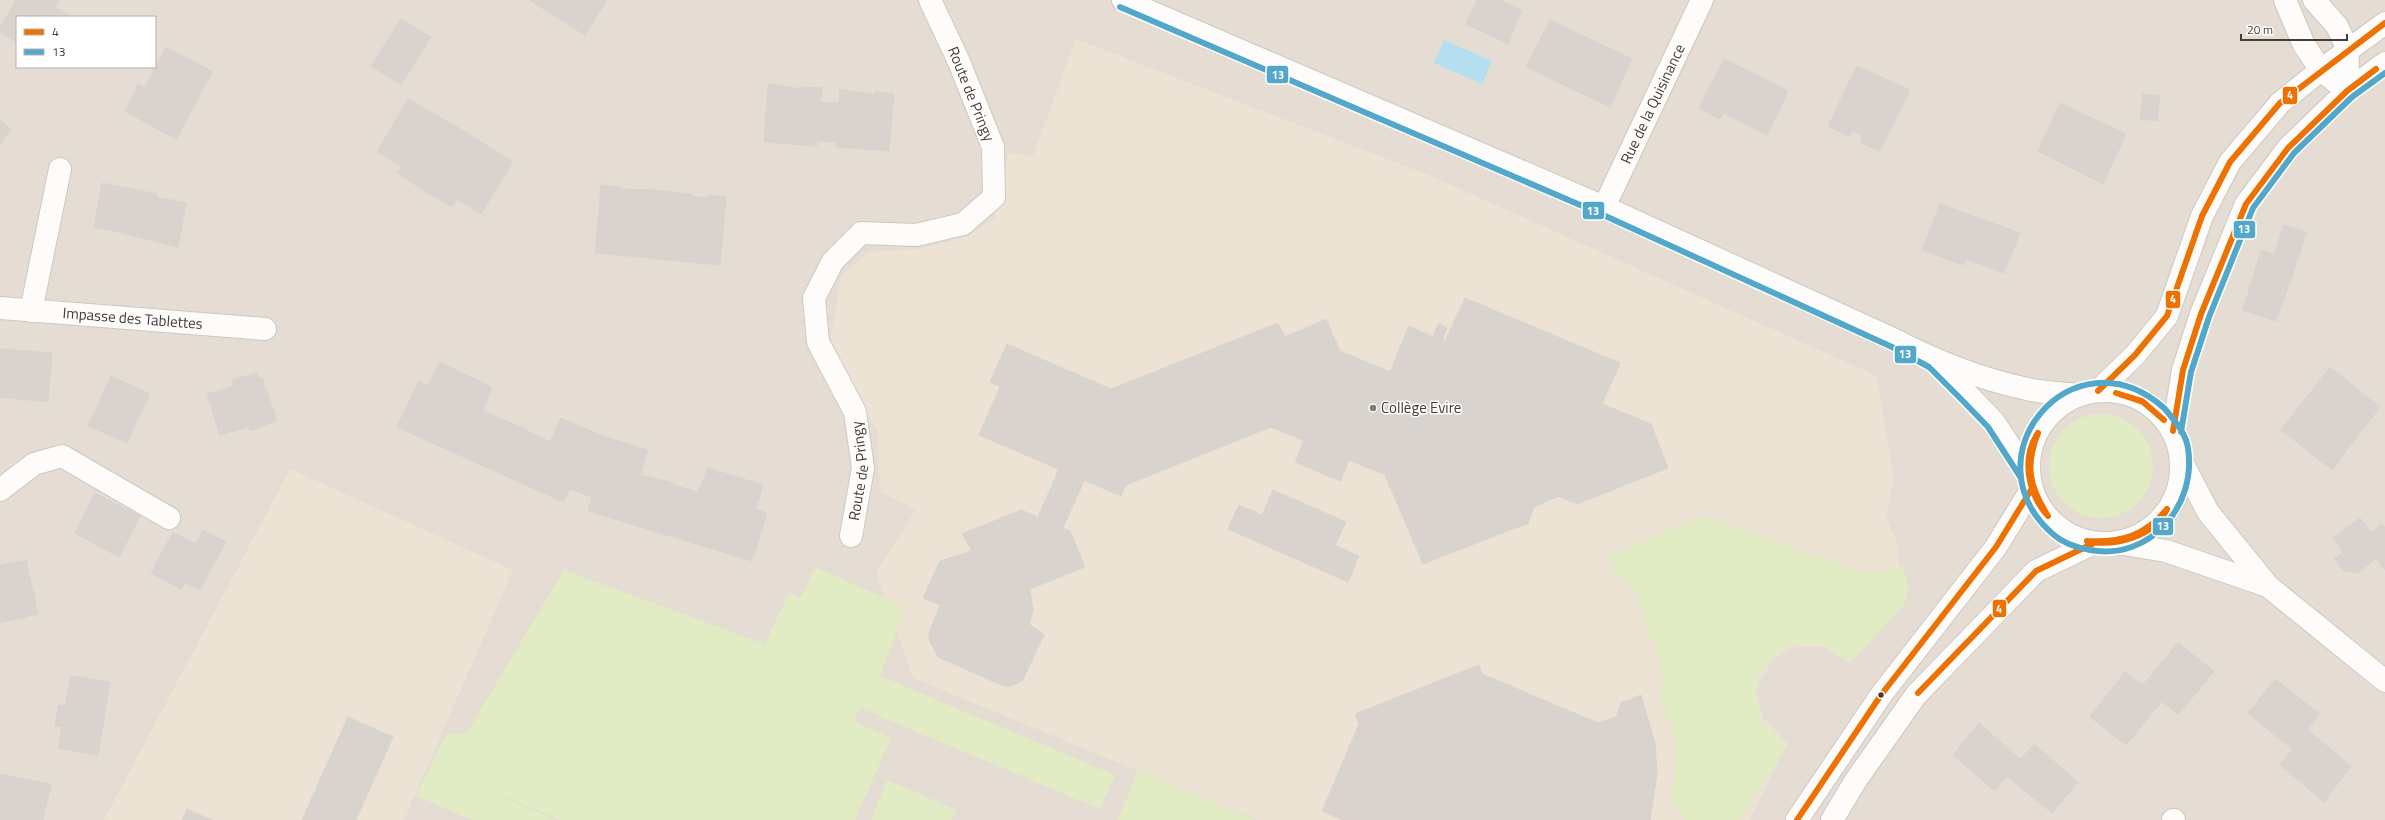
<svg xmlns="http://www.w3.org/2000/svg" width="2385" height="820" font-family="'Titillium Web',sans-serif">
  <rect width="100%" height="100%" fill="#f0ece6"/>
  <path fill="#e5ddd3" fill-rule="evenodd" d="M0,0H2385V820H0ZM17,17H155V67H17Z"/>
  <path fill="#ece3d5" d="M1076,39L1431,176L1877,376L1894,478L1886,518L1896,540L1901,582L1848,662L1825,647H1795L1775,657L1761,679L1756,693L1763,718L1787,743L1750,820H1257L913,678L876,573L916,509L880,492L878,432L849,384L831,337L841,277L868,252L920,249L967,237L995,218L1008,153L1033,156Z
    M290,469L513,570L404,820H104Z"/>
  <path fill="#e1ebc4" d="M2049 466a52 52 0 1 1 104 0a52 52 0 1 1-104 0Z
    M1703,516L1868,574L1902,566L1909,588L1904,605L1851,662L1823,645L1794,644L1772,656L1758,678L1755,695L1762,721L1787,745L1741,820H1686L1672,801L1677,749L1659,691L1664,675L1633,586L1616,575L1609,556Z
    M815,567L905,607L880,676L1115,775L1100,809L860,708L854,721L891,738L855,820H560L446,771L555,820H472L416,796L446,735L467,733L564,570L765,644L789,593L801,598Z
    M1138,770L1254,820H1118Z
    M887,780L957,810L952,820H871Z"/>
  <path fill="#b3dff1" d="M1444,40L1492,61L1482,84L1434,63Z"/>
  <path fill="#d8d3ce" stroke="#d8d3cc" d="M16,0H59L56,7L68,15L67,17H17V43L0,32V28Z
    M529,0H607L585,35Z
    M1477,0H1500L1522,10L1508,44L1466,24Z
    M401,19L431,37L401,85L371,66Z
    M1550,20L1632,59L1610,107L1526,67Z
    M166,47L206,68L196,87L202,90L182,129L157,116L152,126L125,111L138,84L145,88Z
    M1724,59L1769,81L1767,90L1785,99L1767,135L1723,113L1720,119L1699,108Z
    M1857,66L1910,90L1880,151L1861,143L1863,136L1852,130L1850,137L1828,126Z
    M206,68L213,72L202,90L196,87Z
    M1769,81L1788,91L1785,99L1767,90Z
    M768,84L802,89V87L822,88L820,102L839,103L840,89L874,95L875,92L894,94L889,151L836,147V142L817,141V146L764,142Z
    M2143,94L2160,96L2157,121L2140,119Z
    M408,99L459,128L421,189L398,173L402,166L377,152Z
    M2060,103L2126,134L2103,184L2038,151Z
    M157,116L182,129L176,139L152,126Z
    M0,120L11,129L0,144Z
    M459,128L513,162L481,214L457,199L452,207L421,189Z
    M102,183L118,186L109,230L94,228Z
    M601,185L621,187L620,189L654,190L653,204L672,207L673,192L692,194L693,197H708V195L726,197L721,254L668,250L669,245L651,244V248L596,243Z
    M118,186L157,194L155,202L185,209L178,247L109,230Z
    M654,190L673,192L672,207L653,204Z
    M156,197L187,203L185,209L155,202Z
    M1940,204L2020,233L2004,273L1966,259L1963,265L1922,250Z
    M2284,225L2307,232L2297,262L2274,255Z
    M596,243L651,248L650,258L595,253Z
    M651,244L669,245L667,260L650,258Z
    M668,250L721,254L720,265L667,260Z
    M2261,250L2297,262L2276,321L2243,310Z
    M1465,298L1572,343L1567,355L1602,371L1590,399L1651,424L1668,468L1577,504L1559,496L1534,507L1524,503L1515,528L1423,564L1385,475L1271,427L1126,485L1121,496L979,435L1000,387L990,382L1007,344L1111,389L1278,323L1285,337L1326,319L1340,351L1390,372L1409,326L1433,337L1438,324L1447,328L1442,340L1445,341Z
    M1572,343L1620,363L1602,404L1590,399L1602,371L1567,355Z
    M0,349L52,353L48,402L0,397Z
    M439,362L492,387L483,411L526,429L525,430L550,442L561,418L605,437L581,493L570,489L563,502L397,427L419,381L428,386Z
    M2330,367L2380,407L2332,470L2281,430Z
    M256,373L259,378L262,377L277,421L250,431L248,427L220,435L207,394L234,386L232,380Z
    M111,376L150,394L127,443L88,426Z
    M605,437L648,450L640,475L674,483L673,485L698,492L708,468L763,485L756,509L767,513L752,561L588,511L592,497L581,493Z
    M1304,441L1349,460L1340,481L1295,462Z
    M1059,469L1084,481L1063,528L1038,517Z
    M1273,490L1346,522L1335,545L1359,556L1348,582L1228,529L1239,505L1262,515Z
    M95,493L140,516L119,557L75,533Z
    M1524,503L1534,507L1528,524L1515,528Z
    M1021,510L1070,531L1085,567L1030,589L1033,610L1029,624L1044,635L1022,681L1008,687L1001,685L938,657L929,640V633L940,605L923,598L940,561L972,551L962,534Z
    M2360,518L2371,532L2382,524L2385,527V570L2376,558L2358,573L2343,570L2334,559L2343,552L2333,538Z
    M203,530L226,542L200,590L185,583L181,589L151,573L173,532L196,544Z
    M26,560L38,614L0,623V565Z
    M2178,643L2214,671L2188,703L2179,696L2169,707L2142,686Z
    M1479,665L1482,674L1598,723L1616,717L1621,703L1641,695L1655,743L1657,774L1650,820H1343L1322,811L1359,724L1355,714Z
    M2125,672L2154,694L2143,708L2151,715L2126,745L2090,717Z
    M71,676L110,682L98,755L58,748L62,727L55,726L59,705L65,706Z
    M2275,679L2320,714L2299,740L2284,729L2277,737L2248,713Z
    M2154,694L2162,701L2151,715L2143,708Z
    M2179,696L2188,703L2178,715L2169,707Z
    M348,717L393,737L356,820H302Z
    M1979,723L2020,759L2002,782L1988,771L1981,779L1953,755Z
    M2284,729L2299,740L2292,749L2277,737Z
    M2308,730L2351,766L2324,802L2293,776L2298,768L2286,757Z
    M2034,744L2078,782L2052,813L2020,787L2028,778L2014,767Z
    M2286,757L2298,768L2293,776L2280,765Z
    M2014,767L2028,778L2020,787L2007,776Z
    M1988,771L2002,782L1995,791L1981,779Z
    M0,774L51,784L43,820H0Z
    M187,809L212,820H182Z"/>
  <g fill="none" stroke-linecap="round" stroke-linejoin="round">
    <defs>
      <g id="minor">
        <path d="M1123,0L1604,207L1895,340C1937,362 1981,379 2027,389C2044,393 2062,393 2079,395"/>
        <path d="M2285,0L2304,45L2321,70L2347,91"/>
        <path d="M2314,0L2337,26L2348,50L2347,91"/>
        <path id="s1" d="M1604,207L1702,0"/>
        <path id="s2" d="M0,308L265,329"/>
        <path d="M31,311L60,169"/>
        <path d="M1938,364L1994,422L2028,474"/>
        <circle cx="2105" cy="467" r="76"/>
        <path d="M2098,391L2135,355L2167,316L2202,216L2230,162L2280,103L2321,70L2385,23"/>
        <path d="M2173,431L2183,370L2201,314L2246,204L2288,148L2347,91L2385,63"/>
        <path d="M2181,460L2208,512L2268,586L2385,681"/>
        <path d="M0,490L34,464L62,456L169,518"/>
        <path id="s3" d="M851,536L863,468L855,412L818,342L814,298L833,261L861,233L916,235L963,224L994,197L993,147L959,62L930,0"/>
        <path d="M2117,543L2166,551L2265,585"/>
        <path d="M1797,820L1881,695L1996,547L2031,490"/>
        <path d="M1832,820L1856,780L1916,695L2036,571L2094,543"/>
        <path d="M2173,820H2174"/>
      </g>
    </defs>
    <use href="#minor" stroke="#ccc8c2" stroke-width="24"/>
    <use href="#minor" stroke="#fdfcfb" stroke-width="22"/>
    <defs>
      <path id="bus-1" d="M2098,391L2135,355L2167,316L2202,216L2230,162L2280,103L2385,23
        M2116,393L2142,401L2164,420
        M2116,393L2143,402L2164,420
        M2173,431L2183,370L2201,314L2246,204L2288,148L2347,91L2376,69
        M2038,433C2025,466 2029,486 2048,516
        M2038,433C2021,458 2028,494 2048,516
        M2087,541C2121,543 2145,536 2167,509
        M2087,541C2115,547 2154,537 2167,509
        M1918,693L2036,571L2094,543
        M1797,820L1881,695L1996,547L2031,490"/>
      <path id="bus-2" d="M1120,7L1601,214L1892,347L1929,367L1962,400L1988,427L2021,478
        M2164,408C2073,328 1964,458 2054,535C2063,543 2079,548 2090,550C2151,561 2197,505 2188,448C2186,433 2174,420 2165,409
        M2181,432L2191,372L2209,317L2253,208L2294,153L2352,97L2385,73"/>
    </defs>
    <use href="#bus-1" stroke="#fff" stroke-width="9"/>
    <use href="#bus-2" stroke="#fff" stroke-width="9"/>
    <use href="#bus-1" stroke="#ee7203" stroke-width="6"/>
    <use href="#bus-2" stroke="#53a8ca" stroke-width="6"/>
  </g>
  <circle fill="#817a72" stroke="#fff" stroke-width="1.5" cx="1373" cy="408" r="4"/>
  <circle fill="#453c33" stroke="#fff" stroke-width="1.5" cx="1881" cy="695" r="3.5"/>
  <g text-anchor="middle" stroke-width="3" stroke-linejoin="round" paint-order="stroke">
    <g font-size="15" fill="#453c33" stroke="#fff">
      <text transform="translate(971 94) rotate(68)" y="5">Route de Pringy</text>
      <text dy="5" stroke="none"><textPath href="#s1" startOffset="114">Rue de la Quisinance</textPath></text>
      <text dy="5" stroke="none"><textPath href="#s2" startOffset="133">Impasse des Tablettes</textPath></text>
      <text dy="5" stroke="none"><textPath href="#s3" startOffset="66">Route de Pringy</textPath></text>
    </g>
    <g font-size="15" fill="#453c33" stroke="#fff" text-anchor="start">
      <text x="1381" y="413">Collège Evire</text>
    </g>
  </g>
  <g stroke="#fff" stroke-width="1.5">
    <rect x="1266" y="65" width="23" height="19" rx="4" fill="#53a8ca"/>
    <rect x="2282" y="86" width="16" height="19" rx="4" fill="#ee7203"/>
    <rect x="1582" y="201" width="23" height="19" rx="4" fill="#53a8ca"/>
    <rect x="2233" y="220" width="23" height="19" rx="4" fill="#53a8ca"/>
    <rect x="2165" y="290" width="16" height="19" rx="4" fill="#ee7203"/>
    <rect x="1894" y="345" width="23" height="19" rx="4" fill="#53a8ca"/>
    <rect x="2152" y="517" width="22" height="19" rx="4" fill="#53a8ca"/>
    <rect x="1992" y="599" width="15" height="19" rx="4" fill="#ee7203"/>
  </g>
  <g font-size="11" text-anchor="middle" font-weight="bold" fill="#fff">
    <text x="1278" y="79">13</text>
    <text x="2290" y="99">4</text>
    <text x="1593" y="215">13</text>
    <text x="2244" y="233">13</text>
    <text x="2173" y="303">4</text>
    <text x="1905" y="358">13</text>
    <text x="2163" y="530">13</text>
    <text x="1999" y="613">4</text>
  </g>
  <rect x="16" y="16" width="140" height="52" fill="#ffffff" stroke="#b5b1ad"/>
  <rect x="24" y="29" width="20" height="6" fill="#ee7203" stroke="#b5b1ad"/>
  <text x="52" y="36" font-size="12" fill="#453c33">4</text>
  <rect x="24" y="49" width="20" height="6" fill="#53a8ca" stroke="#b5b1ad"/>
  <text x="52" y="56" font-size="12" fill="#453c33">13</text>
  <path d="M2241 34v6h106v-6" fill="none" stroke="#453c33" stroke-width="2"/>
  <text x="2247" y="34" font-size="12" fill="#453c33" stroke="#ffffff" stroke-width="3" paint-order="stroke">20 m</text>
</svg>
